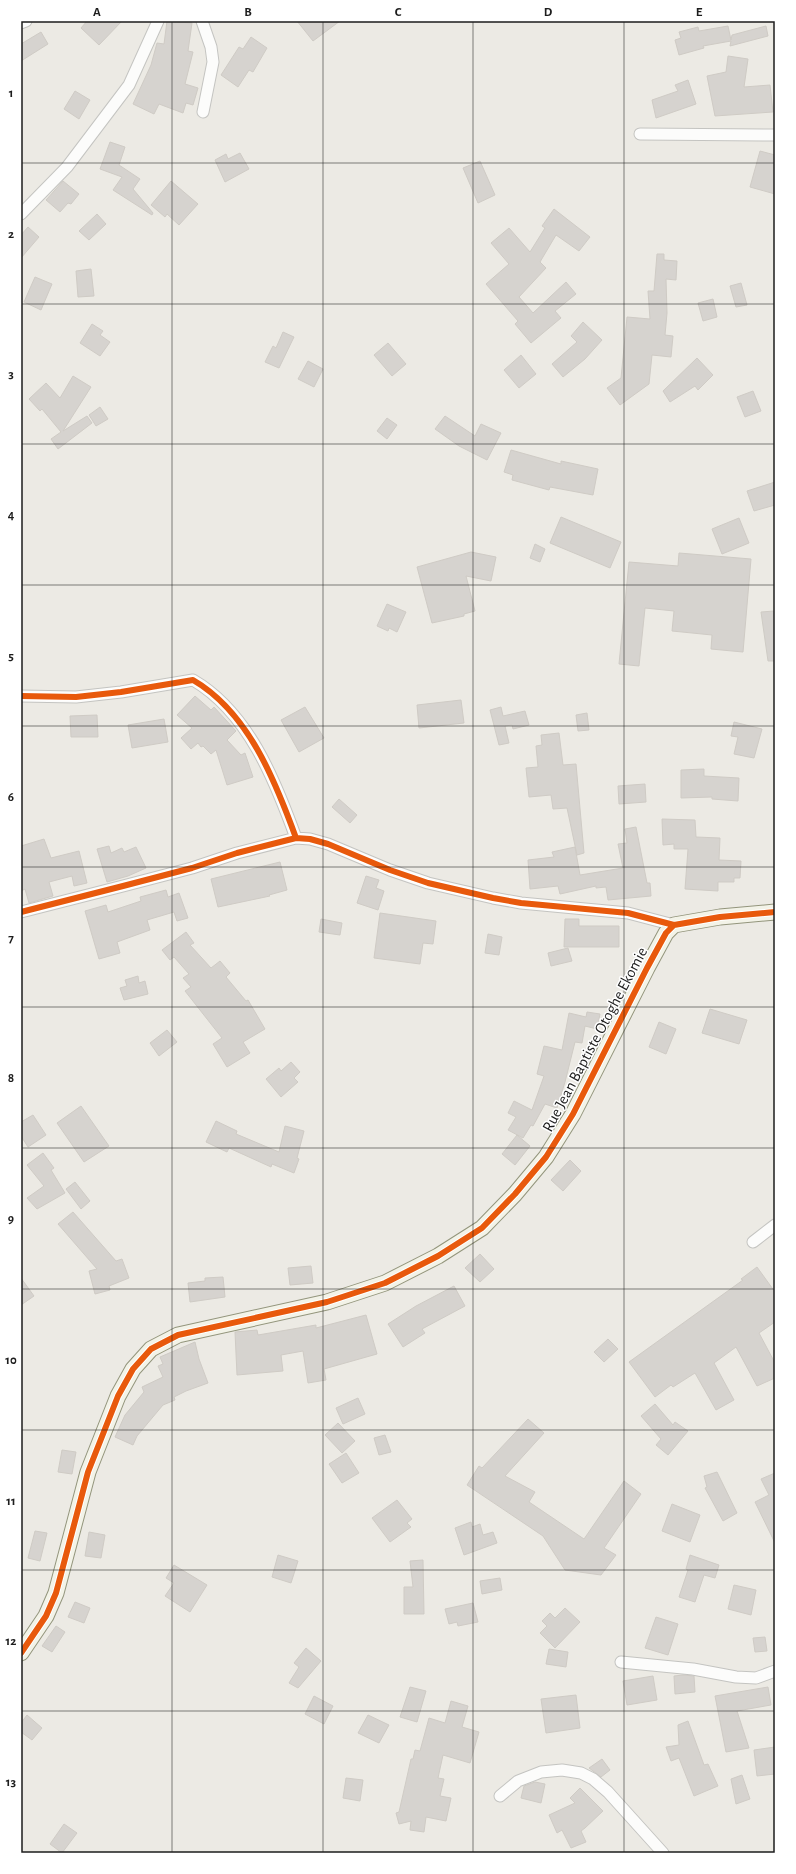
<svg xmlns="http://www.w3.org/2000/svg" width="796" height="1874" font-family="'Alegreya Sans',sans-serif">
  <rect width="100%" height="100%" fill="#eceae4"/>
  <path fill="#d6d3cf" stroke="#cfcbc5" d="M87,21H122L99,45L81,28Z
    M167,21L192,23L188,51L193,52L185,84L198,88L193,105L186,103L183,113L159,104L154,114L133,104L151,65L157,43L164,44Z
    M297,21H340L313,41Z
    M728,26L731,40L732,35L766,26L768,36L730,46L731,41L703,46L704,48L679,55L675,40L681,38L679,32L698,27L699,31Z
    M41,32L48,44L21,61V44Z
    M251,37L267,48L253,72L249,70L238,87L221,75L239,47L243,49Z
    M728,56L748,59L744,87L770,85L773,112L715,116L707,76L726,72Z
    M688,80L696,104L656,118L652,100L678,91L675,85Z
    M75,91L90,100L79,119L64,109Z
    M110,142L125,147L119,165L140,179L133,189L153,213L152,215L113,190L122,177L100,169Z
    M760,151L775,155V194L750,187Z
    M240,153L249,169L225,182L215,160L226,154L228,159Z
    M480,161L495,195L478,203L463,168Z
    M63,181L79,194L71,204L68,203L60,212L46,200Z
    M171,181L198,204L179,225L167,214L165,217L151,205Z
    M554,209L590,237L579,251L556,235L540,262L546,268L519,297L533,313L566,282L576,294L555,311L561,318L531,343L515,324L518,321L486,284L509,264L491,243L509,228L530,252L545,228L542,226Z
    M97,214L106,224L89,240L79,231Z
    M28,227L39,237L21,258V235Z
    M657,254H664V260L677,261L676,280L666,279L667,313L665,335L673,336L671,357L652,355L649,384L620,405L607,388L621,378L627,317L650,319L648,291H654Z
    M91,269L94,296L78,297L76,271Z
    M35,277L52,284L41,310L24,302Z
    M741,283L747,305L736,307L730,286Z
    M713,299L717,317L703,321L698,303Z
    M583,322L602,340L585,359L563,377L552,364L577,342L571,336Z
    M92,324L103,331L100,335L110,342L100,356L80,343Z
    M283,332L294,337L279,368L265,362L273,346L276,348Z
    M388,343L406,364L392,376L374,355Z
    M521,355L536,374L519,388L504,370Z
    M697,358L713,375L698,390L695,386L670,402L663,391Z
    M308,361L323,369L314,387L298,379Z
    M73,376L91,387L63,431L87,416L92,423L58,449L51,439L61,432L42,409L40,411L29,399L46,383L60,398Z
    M753,391L761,411L745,417L737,397Z
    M100,407L108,419L96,426L89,415Z
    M445,416L475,436L481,424L501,433L487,460L459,446L435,429Z
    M387,418L397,425L387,439L377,431Z
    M511,450L561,464V461L598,469L593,495L550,487L549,490L512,480L513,475L504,472Z
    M775,482V505L754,511L747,491Z
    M561,517L621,542L610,568L550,543Z
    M739,518L749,543L722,554L712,529Z
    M535,544L545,549L540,562L530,558Z
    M471,552L496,557L491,581L466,576L475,611L464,614V616L432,623L417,567Z
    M679,553L751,559L743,652L711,649L712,635L672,631L674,611L645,608L639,666L619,664L629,562L678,566Z
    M387,604L406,612L397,632L389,628L388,631L377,626Z
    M774,611L775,661H768L761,612Z
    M195,696L211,710L214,707L236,731L227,740L241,755L245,753L253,777L227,785L216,750L211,754L203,746L201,747L198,743L191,749L181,738L192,728L177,715Z
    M461,700L464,723L419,728L417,705Z
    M305,707L324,738L299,752L281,720Z
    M501,707L503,716L525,711L529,725L513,729L512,725L505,726L509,743L499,745L490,710Z
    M587,713L589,730L578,731L576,715Z
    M97,715L98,737H71L70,716Z
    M164,719L168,742L132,748L128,725Z
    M734,722L762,729L754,758L734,754L738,737L731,736Z
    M559,733L563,765L576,764L584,853L577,855L567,808L553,809L551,795L529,797L526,768L538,767L536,746L542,745L541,735Z
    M704,769V776L739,778L738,801L712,799V797L681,798V770Z
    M645,784L646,802L619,804L618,786Z
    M339,799L357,815L350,823L332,807Z
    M662,819L695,820L696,837L720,838L719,860L741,861L740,878H734V882H718V891L685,889L688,849H674V844L663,845Z
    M636,827L647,883H650L651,896L608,900L606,887L596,888V886L560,894L558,886L530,889L528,860L554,857L552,852L575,847L580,875L623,868L618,844L627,843L625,829Z
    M44,839L51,858L79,851L87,883L74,886L72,876L49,882L53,896L29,903L25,889L21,891V846Z
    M109,846L111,853L122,848L124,852L136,847L146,868L128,876L107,882L97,849Z
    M280,862L287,890L269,895L270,896L218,907L211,879Z
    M366,876L379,880L376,888L384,891L378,910L357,903Z
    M166,890L168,897L179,893L188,918L177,921L174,912L147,920L150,930L117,942L120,953L99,959L85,911L106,905L108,912L141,901L140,897Z
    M380,913L436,921L433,944L423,943L420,964L374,958Z
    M321,919L342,923L340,935L319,932Z
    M565,919H579V926H619V947H564Z
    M186,932L194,943L190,945L211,968L220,961L230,973L226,977L246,1001L248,1000L265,1029L243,1042L250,1053L227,1067L213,1044L222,1038L185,991L191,987L183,978L189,974L174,957L170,960L162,950Z
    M488,934L502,937L499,955L485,953Z
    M568,948L572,961L551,966L548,953Z
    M138,976L139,983L145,981L148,994L124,1000L120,988L127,986L125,980Z
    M710,1009L747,1020L739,1044L702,1033Z
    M587,1012L600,1014L597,1029L585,1026L582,1043L575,1042L565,1082L557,1108L545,1104L533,1126L531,1125L523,1138L508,1130L516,1117L508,1113L514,1101L532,1110L544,1076L537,1074L544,1046L562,1050L569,1013L586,1017Z
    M659,1022L676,1029L666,1054L649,1047Z
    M167,1030L177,1042L159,1056L150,1043Z
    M291,1062L300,1072L294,1078L298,1082L281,1097L266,1079L279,1068L281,1071Z
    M81,1106L109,1146L84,1162L57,1123Z
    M33,1115L46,1135L28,1147L21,1136V1122Z
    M216,1121L237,1131L236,1134L279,1152L285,1126L304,1131L297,1158L299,1159L294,1173L272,1164L271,1167L229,1148L227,1152L206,1142Z
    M517,1135L530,1146L515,1165L502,1154Z
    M43,1153L54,1168L51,1170L65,1193L37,1209L27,1198L44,1186L27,1165Z
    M570,1160L581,1171L563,1191L551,1180Z
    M75,1182L90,1201L81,1209L66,1189Z
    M73,1212L116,1261L122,1259L129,1278L109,1286L110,1290L95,1294L89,1271L97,1269L58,1224Z
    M480,1254L494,1269L480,1282L465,1268Z
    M311,1266L313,1283L290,1285L288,1268Z
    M757,1267L775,1292V1322L759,1333L775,1363V1378L757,1386L736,1347L714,1363L734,1400L716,1410L695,1373L673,1387L671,1385L655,1397L629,1362L743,1280L741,1279Z
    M223,1277L225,1297L190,1302L188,1283L205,1281V1278Z
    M21,1278L34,1296L21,1305Z
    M454,1286L465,1306L422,1329L425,1333L403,1347L388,1324L416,1306Z
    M366,1315L377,1354L324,1369L326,1380L308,1383L303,1351L281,1355L283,1371L237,1375L235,1332L257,1330L258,1335L316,1325V1328Z
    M608,1339L618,1349L604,1362L594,1352Z
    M195,1342L199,1359L208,1383L186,1391L174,1397L175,1400L163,1405L137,1436L133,1445L115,1437L125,1415L144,1392L142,1387L163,1377L158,1366L163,1364L160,1357Z
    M358,1398L365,1414L343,1424L336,1408Z
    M655,1404L673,1425L675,1422L688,1431L668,1455L656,1445L661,1439L641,1416Z
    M528,1419L544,1433L505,1476L535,1492L529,1502L584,1539L624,1481L641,1494L604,1548L616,1555L601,1575L565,1570L543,1536L467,1485L479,1466L482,1468Z
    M338,1423L355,1441L342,1453L325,1435Z
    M385,1435L391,1452L379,1455L374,1438Z
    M62,1450L76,1452L72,1474L58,1472Z
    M346,1453L359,1473L342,1483L329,1464Z
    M717,1472L737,1513L723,1521L705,1488L707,1487L704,1476Z
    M775,1473V1543L755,1502L769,1495L761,1479Z
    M397,1500L412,1519L407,1523L411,1527L390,1542L372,1518Z
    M672,1504L700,1515L690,1542L662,1531Z
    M471,1522L472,1527L480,1524L483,1535L493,1532L497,1543L464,1555L455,1528Z
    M35,1531L47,1533L40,1561L28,1558Z
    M89,1532L105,1535L101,1558L85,1556Z
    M278,1555L298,1561L291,1583L272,1577Z
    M690,1555L719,1565L715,1578L704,1575L695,1602L679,1597L688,1570L686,1569Z
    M423,1560L424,1614H404V1587H413L410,1561Z
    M174,1565L207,1585L190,1612L165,1596L174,1583L166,1578Z
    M500,1578L502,1590L482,1594L480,1581Z
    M734,1585L756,1590L751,1615L728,1609Z
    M75,1602L90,1608L84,1623L68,1617Z
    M473,1603L478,1622L458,1626L457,1622L449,1624L445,1609Z
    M565,1608L580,1622L555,1648L540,1633L547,1626L542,1621L550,1613L555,1618Z
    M656,1617L678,1624L668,1655L645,1648Z
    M56,1626L65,1632L52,1652L42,1646Z
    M765,1637L767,1651L755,1652L753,1638Z
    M306,1648L321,1661L298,1688L289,1683L299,1667L294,1663Z
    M549,1649L568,1652L566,1667L546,1664Z
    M683,1675L694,1676L695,1692L675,1694L674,1676Z
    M653,1676L657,1700L627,1705L623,1681Z
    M410,1687L426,1691L417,1722L400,1717Z
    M768,1687L771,1705L737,1711L749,1748L726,1752L715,1696Z
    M576,1695L580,1728L546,1733L541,1699Z
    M314,1696L333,1706L324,1724L305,1714Z
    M451,1701L468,1706L462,1727L479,1732L470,1763L443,1755L438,1778L444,1779L440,1796L451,1798L446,1821L426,1817L424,1832L410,1830L411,1821L399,1824L396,1813L399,1812L411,1759H413L415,1750L420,1751L429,1718L445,1723Z
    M27,1715L42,1728L32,1740L21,1732V1723Z
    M368,1715L389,1725L379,1743L358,1733Z
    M688,1721L704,1765L708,1764L718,1786L694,1796L679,1758L671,1761L666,1747L679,1745L678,1725Z
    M775,1747V1774L757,1776L754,1750Z
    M602,1759L610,1770L601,1777L589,1768Z
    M742,1775L750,1799L736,1804L731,1779Z
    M346,1778L363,1780L360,1801L343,1798Z
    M535,1782L545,1784L541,1803L521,1798L524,1786Z
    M580,1788L603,1811L585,1828L581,1831L586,1842L571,1848L562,1830L557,1833L549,1815L575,1803L570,1798Z
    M64,1824L77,1833L62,1853L50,1844Z"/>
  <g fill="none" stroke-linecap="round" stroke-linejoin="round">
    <defs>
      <path id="street" d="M202,21L211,47L213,62L203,112
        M21,23L26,21
        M640,134L775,135
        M21,214L67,167L129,85L158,21
        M21,696L76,697L121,692L193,680C248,712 275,780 296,838
        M21,912L123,886L192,868L237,853L296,838L310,839L328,844L390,870L428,883L493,898L521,903L628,913L674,925
        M753,1242L775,1225
        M621,1662L693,1669L736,1677L756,1678L775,1671
        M500,1796L518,1781L541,1772L562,1770L581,1773L593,1779L608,1792L663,1853"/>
      <path id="secondary" d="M21,1653L46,1616L56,1593L88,1472L118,1396L133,1369L151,1349L178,1335L327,1302L385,1283L438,1256L482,1228L515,1194L546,1157L573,1114L647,968L666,933L674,925L720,917L775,912"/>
    </defs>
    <use href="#street" stroke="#c4c4c1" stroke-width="13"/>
    <use href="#secondary" stroke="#93957c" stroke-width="17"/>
    <use href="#street" stroke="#fcfcfb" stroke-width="11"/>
    <use href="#secondary" stroke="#f3f3e8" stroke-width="15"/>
    <defs>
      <path id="cycleway" d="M21,696L76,697L121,692L193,680C248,712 275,780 296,838
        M21,912L123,886L192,868L237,853L296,838L310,839L328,844L390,870L428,883L493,898L521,903L628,913L674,925
        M21,1653L46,1616L56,1593L88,1472L118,1396L133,1369L151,1349L178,1335L327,1302L385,1283L438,1256L482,1228L515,1194L546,1157L573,1114L647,968L666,933L674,925L720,917L775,912"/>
    </defs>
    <use href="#cycleway" stroke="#fff" stroke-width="8"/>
    <use href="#cycleway" stroke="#e8590c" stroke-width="6"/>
  </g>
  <path fill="none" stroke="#1d1d1d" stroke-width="1" stroke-opacity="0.55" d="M172,21V1853M323,21V1853M473,21V1853M624,21V1853M21,163H775M21,304H775M21,444H775M21,585H775M21,726H775M21,867H775M21,1007H775M21,1148H775M21,1289H775M21,1430H775M21,1570H775M21,1711H775"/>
  <g text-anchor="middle" stroke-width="3" stroke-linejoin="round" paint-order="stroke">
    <g font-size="16" fill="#1d1d1d" stroke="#fff">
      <text transform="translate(594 1039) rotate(-62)" y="6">Rue Jean Baptiste Otoghe Ekomie</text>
    </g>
  </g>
  <rect width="796" height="1874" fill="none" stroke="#ffffff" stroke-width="44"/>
  <rect x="22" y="22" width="752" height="1830" fill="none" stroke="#1d1d1d" stroke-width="1.5"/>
  <g font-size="13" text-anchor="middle" font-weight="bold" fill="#1d1d1d">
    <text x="97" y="16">A</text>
    <text x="248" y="16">B</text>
    <text x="398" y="16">C</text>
    <text x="548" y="16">D</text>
    <text x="699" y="16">E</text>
    <text x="11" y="97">1</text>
    <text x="11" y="238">2</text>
    <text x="11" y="378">3</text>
    <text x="11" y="519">4</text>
    <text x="11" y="660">5</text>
    <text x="11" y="801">6</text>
    <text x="11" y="942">7</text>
    <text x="11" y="1082">8</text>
    <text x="11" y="1223">9</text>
    <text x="11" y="1364">10</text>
    <text x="11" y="1505">11</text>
    <text x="11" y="1645">12</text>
    <text x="11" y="1786">13</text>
  </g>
</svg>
